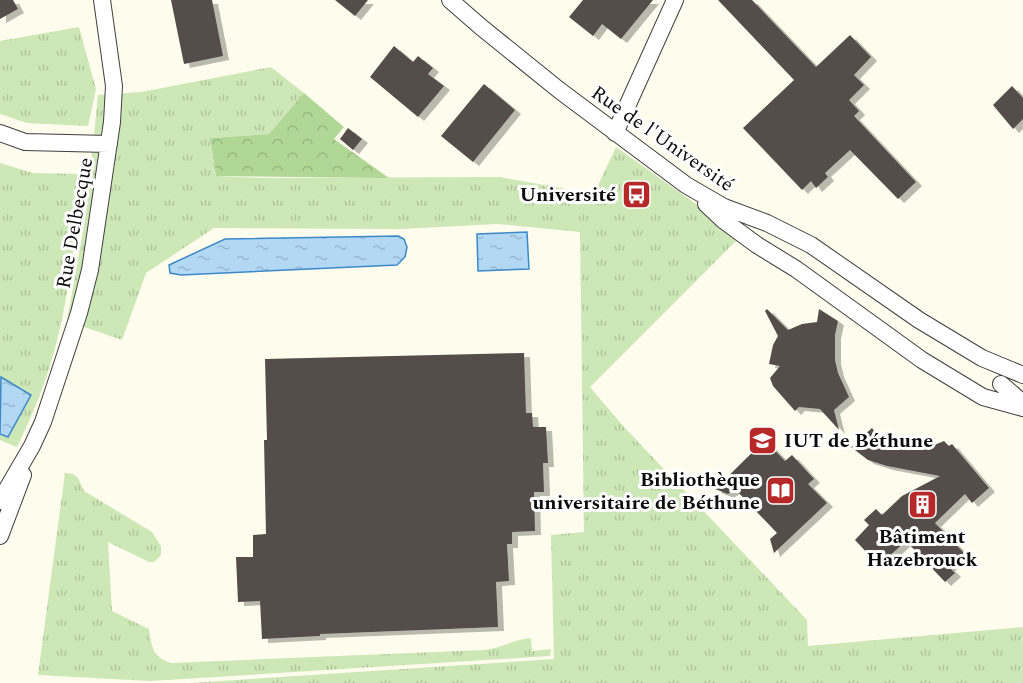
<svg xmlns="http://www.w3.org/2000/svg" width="1023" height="683" font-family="Spectral,serif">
  <defs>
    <pattern id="grass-tufts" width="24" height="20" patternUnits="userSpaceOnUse" patternTransform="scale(1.5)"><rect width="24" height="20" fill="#cee7b7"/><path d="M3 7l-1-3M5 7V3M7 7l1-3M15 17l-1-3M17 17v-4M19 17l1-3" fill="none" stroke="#b0c59c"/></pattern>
    <pattern id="forest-crowns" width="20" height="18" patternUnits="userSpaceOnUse" patternTransform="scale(1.5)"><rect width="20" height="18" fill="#b1d797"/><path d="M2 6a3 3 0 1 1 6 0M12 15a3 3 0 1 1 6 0" fill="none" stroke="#97b781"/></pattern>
    <pattern id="water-ripples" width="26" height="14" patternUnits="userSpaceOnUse" patternTransform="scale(1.5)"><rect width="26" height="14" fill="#b2d8f4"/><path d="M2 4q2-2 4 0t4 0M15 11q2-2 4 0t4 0" fill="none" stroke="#98b8d0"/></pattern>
    <filter id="shadow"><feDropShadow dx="6" dy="4" stdDeviation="0" flood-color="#0004"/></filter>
  </defs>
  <rect width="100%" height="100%" fill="#fefcec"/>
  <path fill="url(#grass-tufts)" d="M79,27L96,89L88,126L27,123L0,114V41Z
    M271,67L304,93L269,134L210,138L216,176L262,178L499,177L594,194L616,147L741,236L590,387L624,427L807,620L808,646L1023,627V683H190L554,659L551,535L584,532L580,232L497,224L401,229L214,228L146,273L122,340L67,321L86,214L98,95L141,92Z
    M0,163L33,173L83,174C75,233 70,295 54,352C45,385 32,416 17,447L0,440Z
    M65,473L73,474L78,478L84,491L152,532L161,546V555L154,562H149L108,542L112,611L149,629C152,648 152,656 171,663L484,650C501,648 515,639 531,638L532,651L551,649L550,656L150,681L38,675Z"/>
  <path fill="url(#forest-crowns)" d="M304,93L344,127L334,139L389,178L216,176L210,138L269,134Z"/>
  <path fill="url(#water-ripples)" stroke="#3c89c9" stroke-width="1.5" d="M527,232L529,269L478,271L477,234Z
    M398,236L404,239L407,247L405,257L397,265L181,275L170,273L169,265L225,239Z
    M1,377L31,395L8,437L0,434Z"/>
  <path fill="#544e49" filter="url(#shadow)" d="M0,0H13L18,9L0,19Z
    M171,0H212L223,56L184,64Z
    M335,0H368L355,16Z
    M583,0H653L621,39L602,24L593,36L569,17Z
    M718,0H752L816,67L850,35L871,57L854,75L864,85L849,100L859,111L854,116L916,182L898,199L850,150L825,173L828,177L816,188L811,181L802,190L743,128L794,80Z
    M394,46L413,62L418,56L433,68L428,74L444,86L418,117L370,77Z
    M484,84L515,110L473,162L441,136Z
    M1012,86L1023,98V119L1013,129L993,105Z
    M348,128L362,139L353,150L340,139Z
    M767,309L788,330L802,324L817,322L819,309L838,321L835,335V360L838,373L849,397L834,410L839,430L820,409L799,407L795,411L773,386L770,378L780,366L769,364L773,345L778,336L765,311Z
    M524,353L526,413H532L533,427H546L548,463H543L544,492H534L535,531L512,532V544H507L509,581L496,582L498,627L320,634V636L262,639L260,601L238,602L236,557H253V535L266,534L264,440H267L265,359Z
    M872,428L877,435L904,445L932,446L944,441L949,446L952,444L989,488L972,503L965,494L935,523L964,553L949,567L955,573L945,582L906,541L884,561L873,551L869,555L855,540L869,525L864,520L876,509L882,515L902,496L940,476L887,466L868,460L851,447Z
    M765,440L785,461L792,455L814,479L808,484L827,503L774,553L770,539L777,533L735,489L728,494L715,489Z"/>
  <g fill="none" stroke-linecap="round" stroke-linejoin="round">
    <defs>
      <path id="minor" d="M450,0L481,27L559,90L686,185L724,207L767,223L811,245L919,320L982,358L1023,375
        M0,133L25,142L109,144
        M615,133L675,0
        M706,204L723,220L757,245L796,269L922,360L983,397L1023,408
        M1001,384L1023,403
        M0,501L32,446L43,422L79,313L90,270L112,122L114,86L102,0
        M0,536L23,475"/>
    </defs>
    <use href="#minor" stroke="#3f3f3f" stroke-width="18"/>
    <use href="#minor" stroke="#fff" stroke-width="16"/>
  </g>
  <defs>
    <symbol id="bus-square" viewBox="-11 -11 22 22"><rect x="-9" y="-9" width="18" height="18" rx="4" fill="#b72929" stroke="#fff"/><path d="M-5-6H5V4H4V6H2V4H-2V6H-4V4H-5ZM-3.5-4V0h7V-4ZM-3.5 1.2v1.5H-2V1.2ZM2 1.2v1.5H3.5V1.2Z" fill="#fff"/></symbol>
    <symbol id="university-square" viewBox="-11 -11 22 22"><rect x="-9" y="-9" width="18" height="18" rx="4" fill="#b72929" stroke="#fff"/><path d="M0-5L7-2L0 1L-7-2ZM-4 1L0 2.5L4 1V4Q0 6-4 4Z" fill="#fff"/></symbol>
    <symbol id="library-square" viewBox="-11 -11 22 22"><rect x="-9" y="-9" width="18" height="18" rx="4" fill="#b72929" stroke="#fff"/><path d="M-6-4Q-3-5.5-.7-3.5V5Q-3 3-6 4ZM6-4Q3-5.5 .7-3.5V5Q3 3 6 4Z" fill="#fff"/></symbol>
    <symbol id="building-square" viewBox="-11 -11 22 22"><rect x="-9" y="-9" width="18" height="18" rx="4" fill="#b72929" stroke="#fff"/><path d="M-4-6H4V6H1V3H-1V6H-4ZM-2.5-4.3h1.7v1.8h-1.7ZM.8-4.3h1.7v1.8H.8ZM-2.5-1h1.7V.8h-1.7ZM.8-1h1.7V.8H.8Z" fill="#fff"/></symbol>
  </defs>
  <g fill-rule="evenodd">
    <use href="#bus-square" x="620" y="178" width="33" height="33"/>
    <use href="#university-square" x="746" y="424" width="33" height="33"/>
    <use href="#library-square" x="764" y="474" width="33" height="33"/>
    <use href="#building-square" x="906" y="488" width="33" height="33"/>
  </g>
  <g text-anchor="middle" stroke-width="6" stroke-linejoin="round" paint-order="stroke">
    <g font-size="20" fill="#0c0c0c" stroke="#fff">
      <text transform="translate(663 138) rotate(35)" y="7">Rue de l'Université</text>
      <text transform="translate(74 223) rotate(-80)" y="7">Rue Delbecque</text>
    </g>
    <g font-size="20" font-weight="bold" fill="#0c0c0c" stroke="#fff" text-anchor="end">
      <text x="616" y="201">Université</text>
      <text x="784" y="447" text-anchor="start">IUT de Béthune</text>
      <text x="760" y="486">Bibliothèque<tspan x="760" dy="23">universitaire de Béthune</tspan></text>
      <text x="922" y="543" text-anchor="middle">Bâtiment<tspan x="922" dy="23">Hazebrouck</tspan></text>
    </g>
  </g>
</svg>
